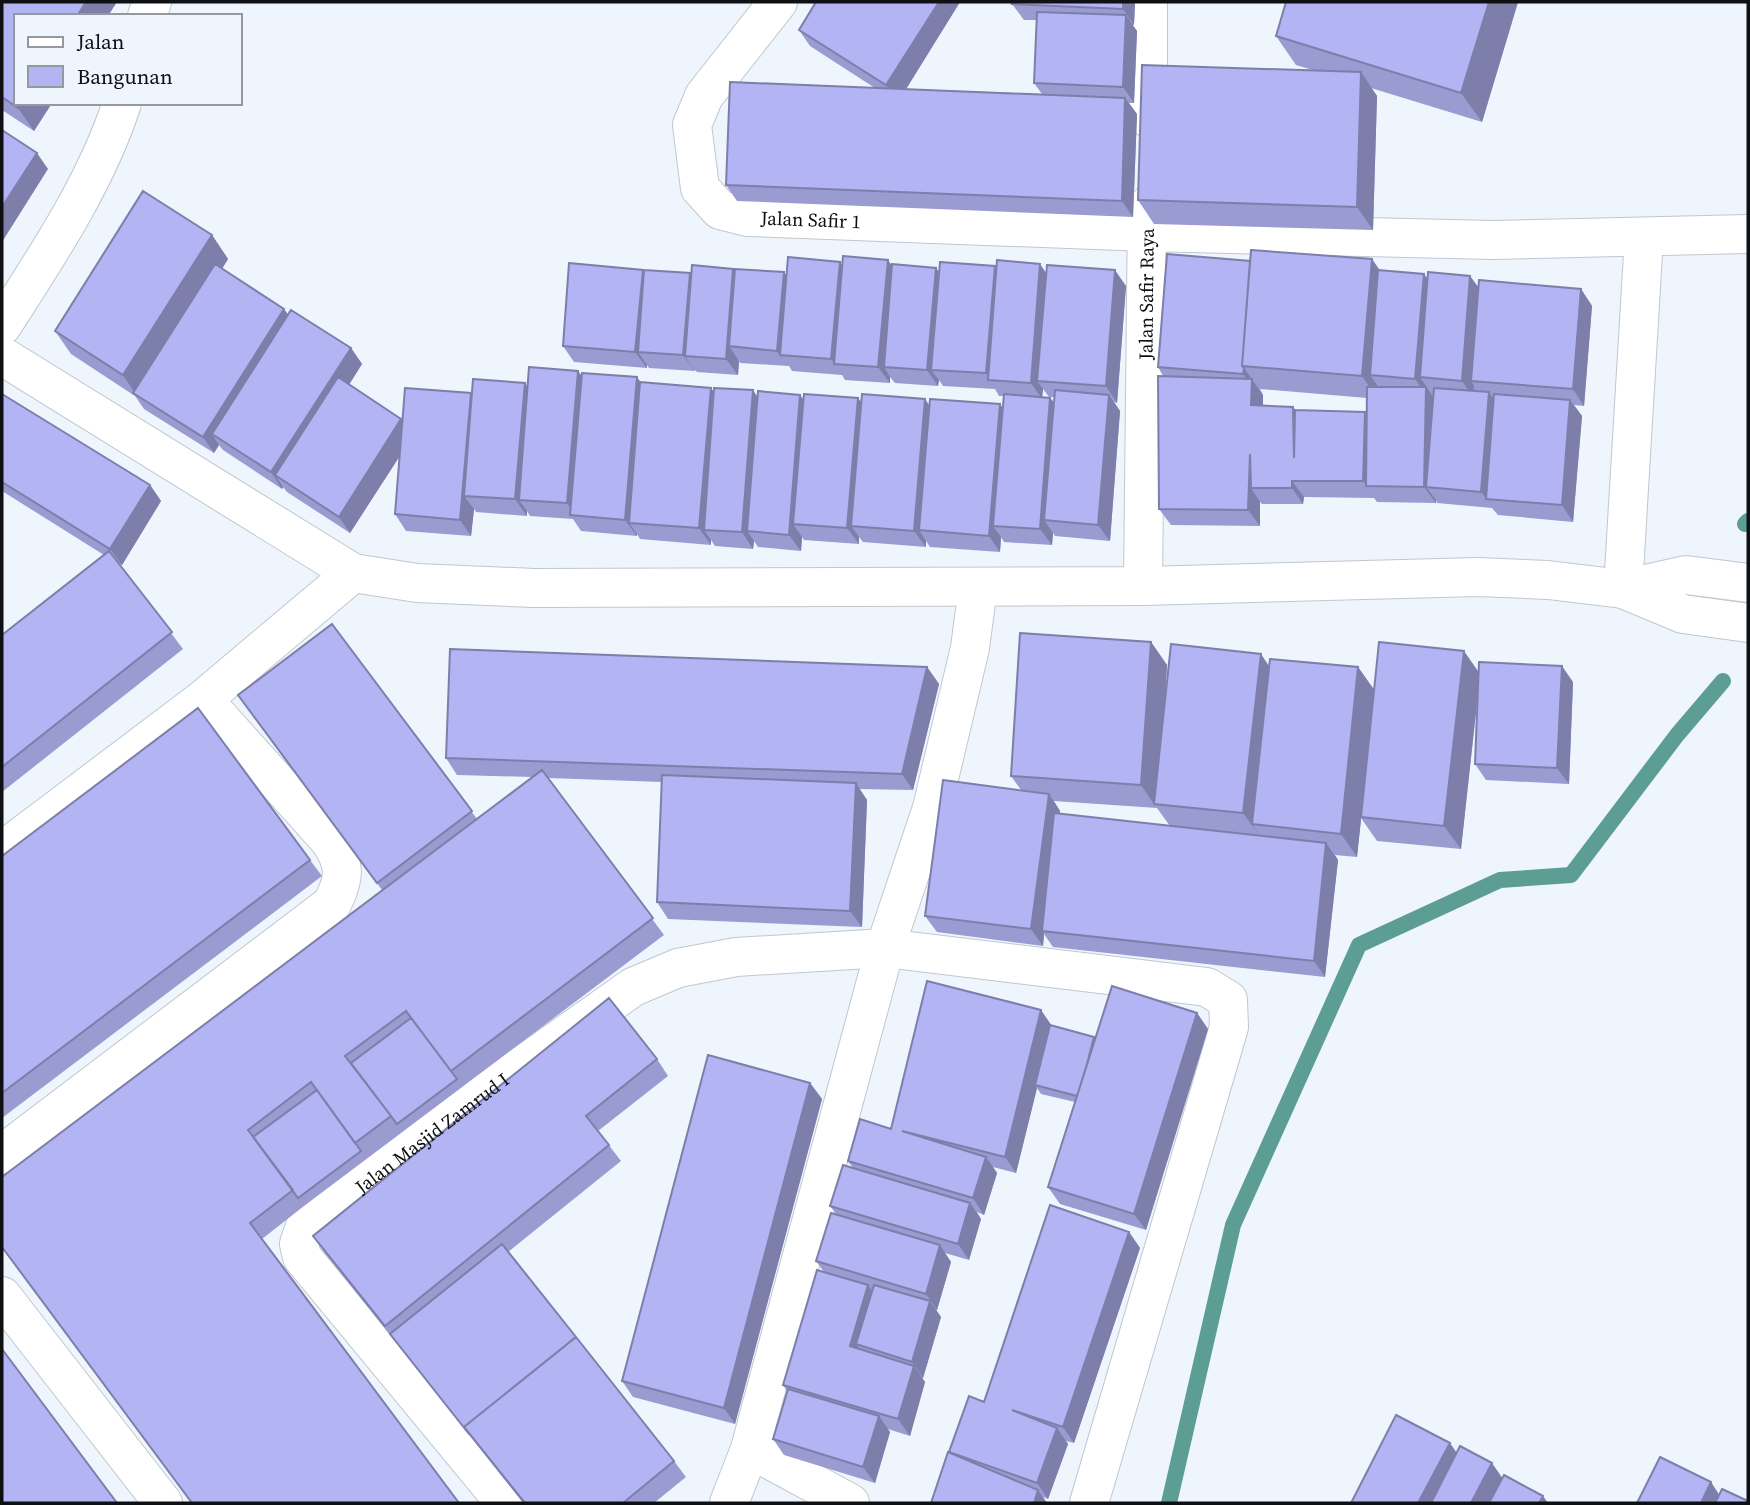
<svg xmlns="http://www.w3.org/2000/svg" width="1750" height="1505" font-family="'Source Serif 4',serif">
  <rect width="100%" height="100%" fill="#eef5fd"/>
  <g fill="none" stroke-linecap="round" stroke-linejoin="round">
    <path stroke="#5c9d94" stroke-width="16" d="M1745,524L1748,521
      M1169,1503L1233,1225L1359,945L1500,880L1571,875L1677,735L1723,681"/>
    <defs>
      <g id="minor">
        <path id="s1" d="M778,2L704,96L692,125L700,188L720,210L748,217L1147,232L1493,240L1748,234"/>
        <path d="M147,16L152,2"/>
        <path d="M1148,118V2"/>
        <path d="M2,326C47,256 96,183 122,103"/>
        <path d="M2,356L353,573L417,583L534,588L1143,586L1478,577L1548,580L1623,589L1686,575L1748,583"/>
        <path id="s2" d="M1143,586L1147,206"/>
        <path d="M1623,589L1644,237"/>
        <path d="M1623,589L1683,614L1748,623"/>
        <path d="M2,851L201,701L353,573"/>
        <path d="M2,1154L332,904C345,878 346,866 330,841L218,716L201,701"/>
        <path d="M2,1296L163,1503"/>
        <path d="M750,1449L850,1503"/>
        <path id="s3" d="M505,1503L302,1257L299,1244L304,1229L509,1075L633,987L678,968L736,957L885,948L1207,987L1228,1000L1229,1027L1089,1503"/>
        <path d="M729,1503L750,1449L885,948L932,808L970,648L978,587"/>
      </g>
    </defs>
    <use href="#minor" stroke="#c0c7cf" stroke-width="40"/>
    <use href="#minor" stroke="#fff" stroke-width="38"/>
  </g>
  <path fill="#999bd1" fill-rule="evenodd" d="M2,2L16,103H52L34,131L2,110Z
    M816,2H960L906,89L1042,94L1034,83L1037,20H1024L1012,4L1135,2L1134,25H1132L1137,31L1134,103H1129L1137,114L1133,217L737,201L726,185L875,88L810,46L799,30Z
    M1286,2H1518L1482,122L1371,88L1377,96L1373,230L1154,224L1138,200L1316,71L1296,65L1276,36Z
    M212,235L228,259L222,269L288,314L351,348L362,364L349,385L403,420L471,393L472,395L527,387L578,371L581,376L641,382L711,388L714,393L758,397L800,395L803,399L858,398L861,402L1003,408L1004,396H999L995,389L943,386L939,380L938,386L895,383L890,377V383L845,380L842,375L792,371L789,366L740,363L739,361L738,375L697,372L695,370V371L649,368L647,365V368L574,362L563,346L644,272L690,273L692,275L733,269L735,271L787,277L842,265L936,268L939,272L995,266L997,269L1046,273L1126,286L1117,403L1114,402L1120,411L1110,541L1055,536L1053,533L1052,545L1004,542L1001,537L1000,552L930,547L926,541V547L863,542L859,537V544L804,540L802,537L801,551L758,547L754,541L753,549L715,546L711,540V545L640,539L637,534V536L581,531L573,519L530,516L527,511V516L476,512L474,509L471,536L406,531L395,514L400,456L350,533L287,492L283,487L282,489L223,450L219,445L214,453L144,409L135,396L71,354L55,331ZM1043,389L1049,397H1054V402L1050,398L1042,397Z
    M1379,270L1424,274L1428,280L1470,276L1478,288L1581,289L1592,306L1584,406L1574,405L1582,416L1573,522L1498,515L1492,508L1437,503L1436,500V503L1377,502L1374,498L1304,497L1303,504H1262L1260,502V526L1171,525L1159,509L1163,376L1158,367ZM1260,389L1367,398V415L1296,410L1293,407L1263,406V395Z
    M2,394L150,485L161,501L122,565L119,564L183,649L2,792V635L104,555L2,491Z
    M332,624L477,819L532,777L457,775L446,758L927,667L939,684L913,790L859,789L867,800L862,927L668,919L657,902L662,782L548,778L664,935L304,1206L262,1239L459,1503H192L2,1248V1177L382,890L250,712Z
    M1151,642L1167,665L1164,713L1269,667H1358L1374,690L1479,672L1573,682L1569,784L1486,780L1475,764L1478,695L1461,849L1377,841L1361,818L1357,857L1335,855L1338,860L1325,977L1053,947L1044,934L1043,946L937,932L925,916L1021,790L1011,776ZM1054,801L1157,808L1170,826L1060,814V811Z
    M2,856L310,860L322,876L2,1118Z
    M1197,1013L1208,1029L1146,1230L1060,1204L1048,1187L1075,1102L1041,1094L1037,1088L1016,1173L993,1167L997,1173L984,1215L977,1212L981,1219L969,1260L945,1253L951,1262L937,1310H936L941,1317L923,1378H922L925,1382L910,1436L888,1429L890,1432L875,1483L784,1455L773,1439L787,1391L783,1385L824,1272L816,1261L836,1214L830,1206L853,1168L848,1161L891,1129L1052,1026L1094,1037L1095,1039Z
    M657,1059L668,1076L598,1131L621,1161L508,1252L674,1461L686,1477L654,1503H523L324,1252L313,1236Z
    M810,1083L822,1099L735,1424L633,1397L622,1381Z
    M1129,1232L1140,1248L1074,1443L1066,1441L1068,1444L1048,1499L1043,1497L1047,1503H931L950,1453L949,1452L984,1402Z"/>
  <path fill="#7d7eaa" d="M86,2H117L108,16H77Z
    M939,2H960L898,102L886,85Z
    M1123,2H1135L1134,25L1123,9Z
    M1489,2H1518L1482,122L1461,93Z
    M1126,15L1137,31L1134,103L1123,87Z
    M1361,72L1377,96L1373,230L1357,207Z
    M1125,98L1137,114L1133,217L1122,201Z
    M21,103H52L34,131L18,108Z
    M37,153L48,169L2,242V207Z
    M212,235L228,259L140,398L137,396L123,375Z
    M1372,259L1388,282L1370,375L1379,388L1378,399L1362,376Z
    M888,260L899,276L884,367L890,377V383L878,367Z
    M840,262L851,278L835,364L831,359Z
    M1040,264L1051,280L1037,381L1043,389L1042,399L1031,383Z
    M995,266L1006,283L990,380L986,373Z
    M936,268L947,284L931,370L939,380L938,386L927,370Z
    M733,269L745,285L729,346L739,361L738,375L726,359Z
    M643,270L654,286L638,352L647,365V368L635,352Z
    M1115,270L1126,286L1117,403L1106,386Z
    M784,272L795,288L780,355L788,367L777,351Z
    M690,273L701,289L685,356L695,371L683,355Z
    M1424,274L1435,290L1420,377L1437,403L1426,487L1436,500V503L1424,487L1426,394L1415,379Z
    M1470,276L1482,292L1471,381L1474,386L1473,397L1462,381Z
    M1581,289L1592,306L1584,406L1573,389Z
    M284,309L296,325L212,434L219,445L214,453L203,437Z
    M351,348L362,364L286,483L275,475L283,487L282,489L271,472Z
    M1244,368L1263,395V422L1251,405L1252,386L1243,374Z
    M578,371L590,387L576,515L567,503Z
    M637,377L648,393L629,523L637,534V536L625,520Z
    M525,383L537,400L519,500L527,511V516L515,499Z
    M711,388L722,405L704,530L711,540V545L699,528Z
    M753,390L764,407L747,531L754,541L753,549L742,532Z
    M1489,392L1501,409L1487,499L1481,492Z
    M471,393L482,409L464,496L474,509L471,536L460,520Z
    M800,395L811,411L793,524L802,537L801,551L789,535Z
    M1109,395L1120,411L1110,541L1098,525Z
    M858,398L870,414L851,526L859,537V544L847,528Z
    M1050,398L1062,414L1044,520L1053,533L1052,545L1040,529Z
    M925,399L936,415L919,530L926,541V547L914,531Z
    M1570,400L1582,416L1573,522L1562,505Z
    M1000,404L1011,420L993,526L1001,537L1000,552L989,536Z
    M1365,412L1376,428L1367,486L1363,481Z
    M401,419L413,435L350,533L339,517Z
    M1250,454L1251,488L1260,502V526L1248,510Z
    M1292,481L1304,497L1303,504L1292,488Z
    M150,485L161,501L122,565L110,549Z
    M1151,642L1167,665L1158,804H1154L1141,785Z
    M1464,651L1480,674L1461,849L1444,826Z
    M1261,654L1277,678L1252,824L1260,836L1243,813Z
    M1562,666L1573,682L1569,784L1557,768Z
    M927,667L939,684L913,790L902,774Z
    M1358,667L1375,691L1357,857L1341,834Z
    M856,783L867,800L862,927L850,911Z
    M1049,794L1060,811L1044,931H1042L1044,934L1043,946L1031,929Z
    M1326,843L1338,860L1325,977L1314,961Z
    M1041,1010L1052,1026L1035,1085L1037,1088L1016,1173L1005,1157Z
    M1197,1013L1208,1029L1146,1230L1134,1214Z
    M810,1083L822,1099L735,1424L724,1408Z
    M986,1157L997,1173L984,1215L973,1198Z
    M970,1203L981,1219L969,1260L958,1244Z
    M1129,1232L1140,1248L1074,1443L1063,1427Z
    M940,1245L951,1262L937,1310L926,1294Z
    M868,1285L879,1301L856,1344L864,1356L850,1346Z
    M930,1301L941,1317L923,1378L912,1362Z
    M914,1366L925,1382L910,1436L898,1419Z
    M879,1416L890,1432L875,1483L863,1467Z
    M1057,1428L1068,1444L1048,1499L1037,1483Z
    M1450,1443L1461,1459L1438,1503H1418Z
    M1492,1463L1503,1479L1490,1503H1471Z
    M1711,1482L1722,1499L1720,1503H1701Z
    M1038,1490L1047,1503H1034Z
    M1543,1496L1548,1503H1539Z"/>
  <path fill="#b2b4f3" stroke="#7d7eaa" stroke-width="2" d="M2,2H86L77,16H16V103H21L18,108L2,97Z
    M816,2H939L886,85L799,30Z
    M1013,2H1123V9L1012,4Z
    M1286,2H1489L1461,93L1276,36Z
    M1037,12L1126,15L1123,87L1034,83Z
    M1142,65L1361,72L1357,207L1138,200Z
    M730,82L1125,98L1122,201L726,185Z
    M2,130L37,153L2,207Z
    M143,191L212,235L123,375L55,331Z
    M1251,250L1372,259L1362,376L1242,366Z
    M1167,254L1250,261L1242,366L1244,368L1243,374L1158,367Z
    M843,256L888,260L878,367L834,364Z
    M788,257L840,262L831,359L780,355Z
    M997,260L1040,264L1031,383L988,380Z
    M940,262L995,266L986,373L931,370Z
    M569,263L643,270L635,352L563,346Z
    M215,264L284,309L203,437L133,393Z
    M892,264L936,268L927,370L884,367Z
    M692,265L733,269L726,359L685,356Z
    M1047,265L1115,270L1106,386L1037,381Z
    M735,269L784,272L777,351L729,346Z
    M644,270L690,273L683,355L638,352Z
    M1378,270L1424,274L1415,379L1370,375Z
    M1428,272L1470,276L1462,381L1420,377Z
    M1479,280L1581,289L1573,389L1471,381Z
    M291,310L351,348L271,472L212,434Z
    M529,367L578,371L567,503L519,500Z
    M582,373L637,377L625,520L570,515Z
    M1158,376L1252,379L1251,405L1293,407L1294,458L1295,410L1365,412L1363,481H1292V488H1251L1250,454L1248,510L1159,509Z
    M338,377L401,419L339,517L275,475Z
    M473,379L525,383L515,499L464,496Z
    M640,382L711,388L699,528L629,523Z
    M1367,387H1426L1424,487L1366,486Z
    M405,388L471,393L460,520L395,514Z
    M714,388L753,390L742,532L704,530Z
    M1434,388L1489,392L1481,492L1426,487Z
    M1055,390L1109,395L1098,525L1044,520Z
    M758,391L800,395L789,535L747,531Z
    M2,394L150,485L110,549L2,482Z
    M804,394L858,398L847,528L793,524Z
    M862,394L925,399L914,531L851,526Z
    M1004,394L1050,398L1040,529L993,526Z
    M1494,394L1570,400L1562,505L1486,499Z
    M930,399L1000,404L989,536L919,530Z
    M109,551L172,632L2,767V635Z
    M332,624L472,811L377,883L238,695Z
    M1020,633L1151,642L1141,785L1011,776Z
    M1379,642L1464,651L1444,826L1361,817Z
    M1171,644L1261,654L1243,813L1154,804Z
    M450,649L927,667L902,774L446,758Z
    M1270,659L1358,667L1341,834L1252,824Z
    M1479,662L1562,666L1557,768L1475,764Z
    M198,708L310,860L2,1093V856Z
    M542,770L653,918L451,1071L406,1011L345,1056L391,1116L355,1143L311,1082L248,1130L293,1190L250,1223L459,1503H192L2,1247V1177Z
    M662,775L856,783L850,911L657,902Z
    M943,780L1049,794L1031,929L925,916Z
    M1054,813L1326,843L1314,961L1042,931Z
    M927,981L1041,1010L1005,1157L902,1131L986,1157L973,1198L848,1161L860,1119L891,1129Z
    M1112,986L1197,1013L1134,1214L1048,1187Z
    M609,998L657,1059L586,1116L609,1145L385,1326L313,1236Z
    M411,1018L457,1079L397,1124L351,1063Z
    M1050,1025L1094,1037L1087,1064L1077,1096L1035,1085Z
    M708,1055L810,1083L724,1408L622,1381Z
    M317,1090L361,1151L298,1198L253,1137Z
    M843,1165L970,1203L958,1244L830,1206Z
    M1050,1205L1129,1232L1063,1427L1012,1410L1057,1428L1037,1483L949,1452L969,1396L984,1402Z
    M831,1213L940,1245L926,1294L816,1261Z
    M502,1244L576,1337L464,1427L469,1434L390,1334Z
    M817,1270L868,1285L850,1346L914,1366L898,1419L783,1385Z
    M874,1285L930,1301L912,1362L856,1344Z
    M576,1337L674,1461L623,1503H525L464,1427Z
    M2,1349L117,1503H2Z
    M788,1389L879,1416L863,1467L773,1439Z
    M1396,1415L1450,1443L1418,1503H1351Z
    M1460,1446L1492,1463L1471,1503H1431Z
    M948,1452L1038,1490L1034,1503H931Z
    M1660,1457L1711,1482L1701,1503H1637Z
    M1504,1475L1543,1496L1539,1503H1489Z
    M1722,1489L1748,1501V1503H1715Z"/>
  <g text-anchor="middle" stroke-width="5" stroke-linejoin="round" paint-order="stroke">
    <g font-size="19" fill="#0e1013" stroke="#eef5fd">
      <text dy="7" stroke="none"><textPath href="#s1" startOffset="336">Jalan Safir 1</textPath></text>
      <text dy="7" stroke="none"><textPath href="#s2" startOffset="292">Jalan Safir Raya</textPath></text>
      <text dy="7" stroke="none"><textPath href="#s3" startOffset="508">Jalan Masjid Zamrud I</textPath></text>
    </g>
  </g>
  <rect width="1750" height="1505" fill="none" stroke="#0e1013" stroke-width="7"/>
  <rect x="14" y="14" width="228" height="91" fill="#eef5fd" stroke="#94999f" stroke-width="2"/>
  <rect x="28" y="37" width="35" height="10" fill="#ffffff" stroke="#94999f" stroke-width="2"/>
  <text x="77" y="49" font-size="21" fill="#0e1013">Jalan</text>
  <rect x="28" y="66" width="35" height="21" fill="#b2b4f3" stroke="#94999f" stroke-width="2"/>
  <text x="77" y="84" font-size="21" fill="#0e1013">Bangunan</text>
</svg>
